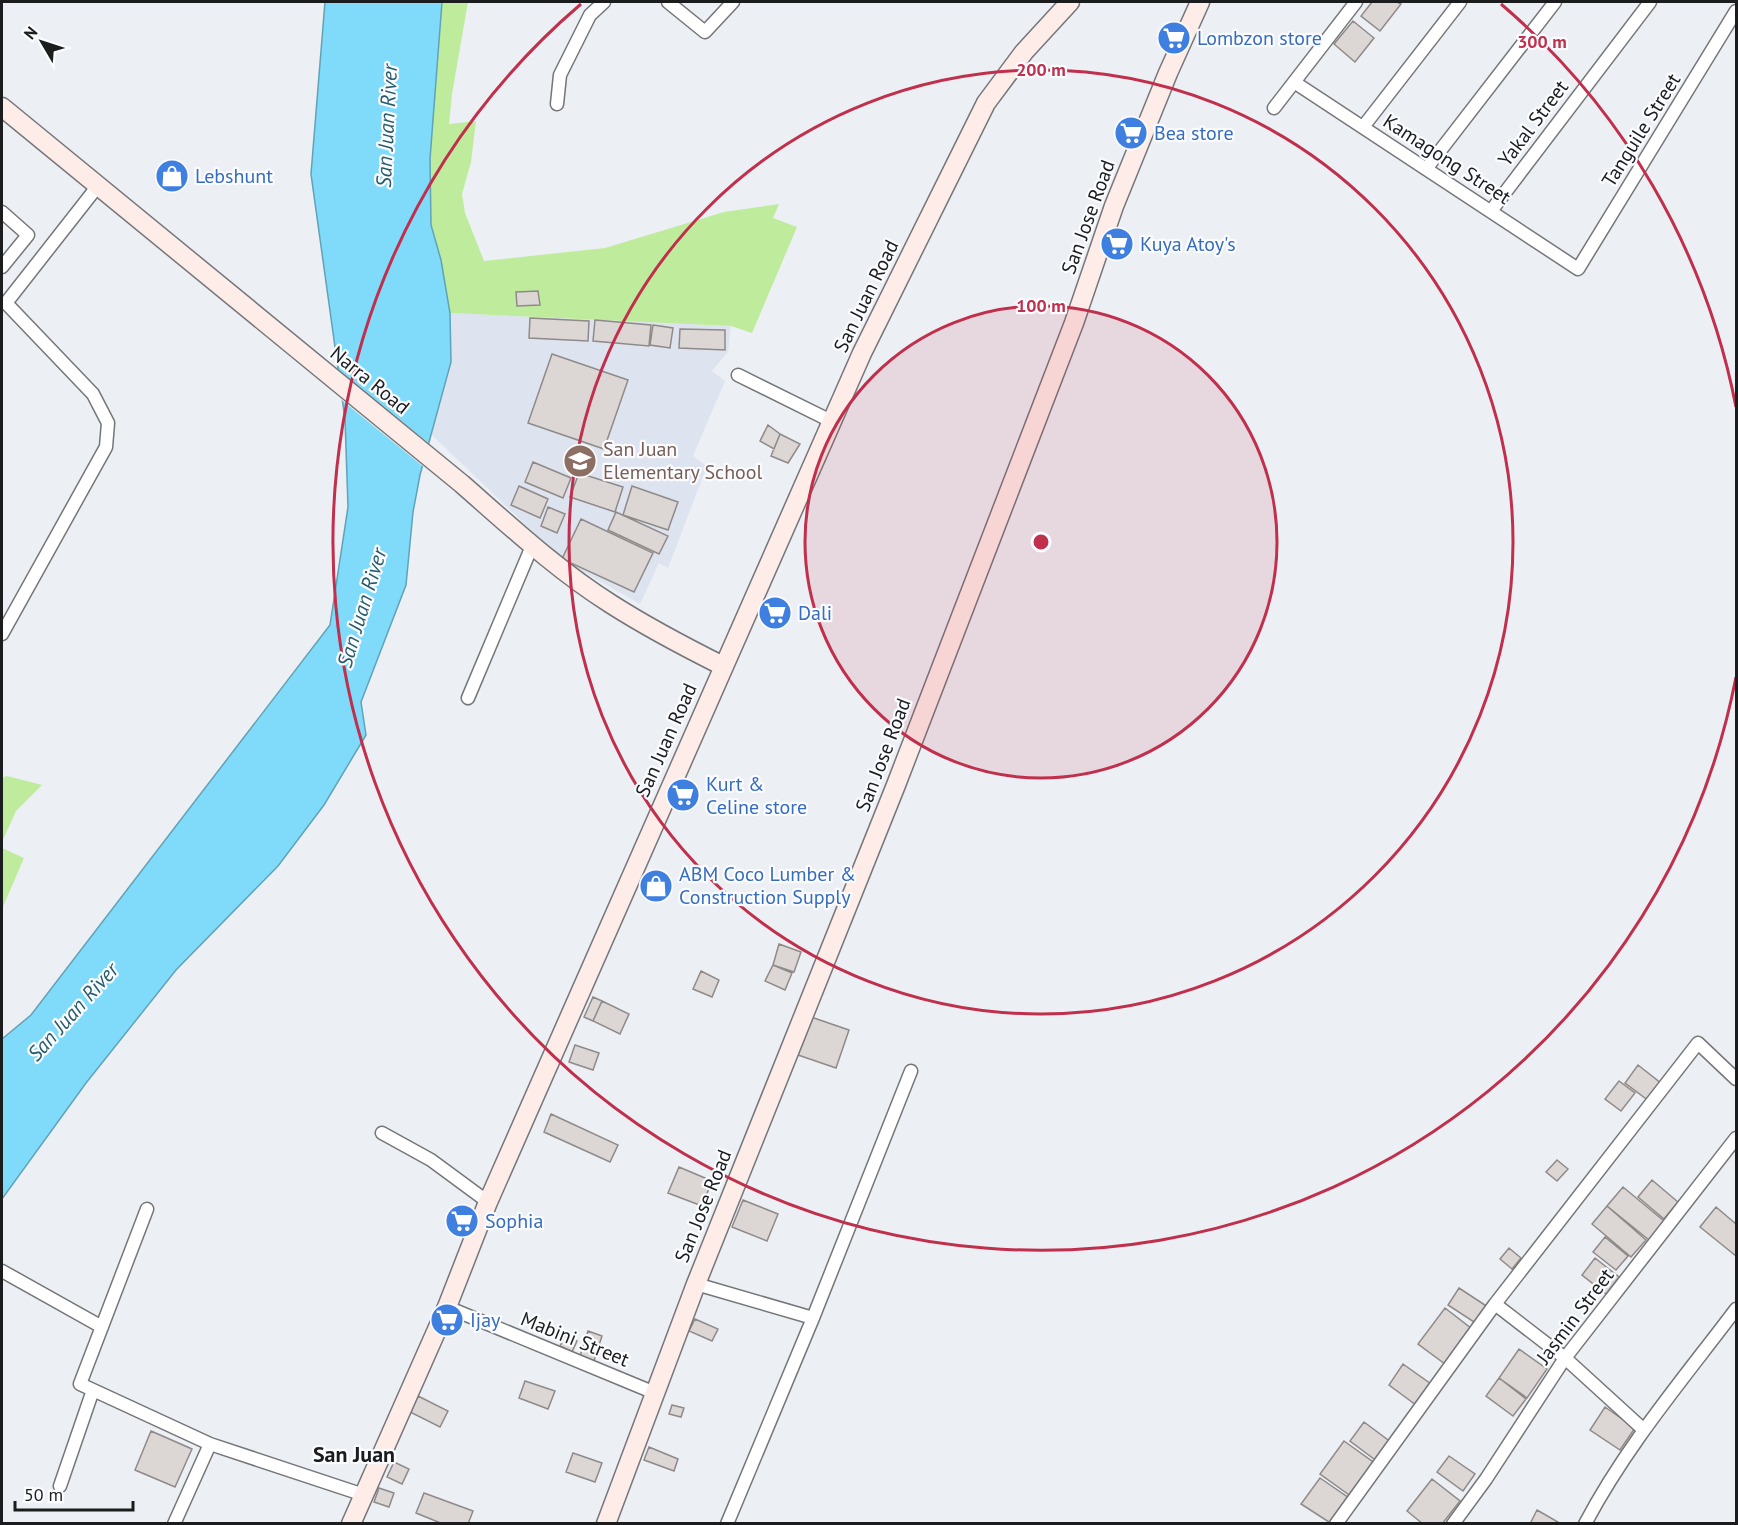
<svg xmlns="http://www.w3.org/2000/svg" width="1738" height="1525" font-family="'PT Sans',sans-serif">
  <rect width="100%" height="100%" fill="#eceff3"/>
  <path fill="#dee4ef" d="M450,313L731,326L728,352L712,371L725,381L693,456L707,466L668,568L659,563L640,604L562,560L431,434L451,362Z"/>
  <path fill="#bfec9c" d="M442,2H468L452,94L449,124L476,121L471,162L462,194L465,213L484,261L605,248L724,212L779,204L773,218L797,227L752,333L731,326L450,313L441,260L431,226L430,159Z
    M7,776L42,785L16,811L2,842V778Z
    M2,848L24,858L2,909Z"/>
  <path fill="#7fdbf9" stroke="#61a2b7" stroke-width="1.5" d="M325,2H442L430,159L431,225L441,260L450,313L451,362L420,475L413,512L406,585L361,702L366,735L324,805L278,866L176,970L86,1083L2,1199V1039L31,1015L330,625L348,507L345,419L311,174Z"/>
  <path fill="#eceff3" d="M335,367L431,445L425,468L339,398Z"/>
  <path fill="#dcd7d5" stroke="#8f8a89" stroke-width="1.5" d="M1372,2H1397L1401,4L1380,31L1361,16Z
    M1353,21L1374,38L1355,62L1334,44Z
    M538,291L540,305L517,306L516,292Z
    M530,318L589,321L588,341L529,338Z
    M595,320L651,325L649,346L593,341Z
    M653,325L673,328L670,348L650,345Z
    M680,329L725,330V350L679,348Z
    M552,354L628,380L604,449L528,423Z
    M768,425L780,434L774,449L760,441Z
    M780,434L800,444L788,463L771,456Z
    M533,462L571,478L563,498L525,482Z
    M579,473L623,487L615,512L570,497Z
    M519,486L548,499L540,518L511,505Z
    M632,486L678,502L668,530L623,515Z
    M548,507L565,514L557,533L541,526Z
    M616,512L668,536L659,554L608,530Z
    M581,519L653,553L634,592L562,559Z
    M779,944L801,952L794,972L773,965Z
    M773,965L792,973L785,990L765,981Z
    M701,971L719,980L712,997L693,989Z
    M593,997L602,1001L593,1021L584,1017Z
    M602,1001L629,1014L620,1034L593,1021Z
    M811,1017L849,1030L836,1068L798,1055Z
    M575,1045L599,1053L593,1070L569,1062Z
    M1638,1065L1662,1084L1649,1101L1625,1083Z
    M1619,1081L1635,1093L1621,1111L1605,1099Z
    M551,1114L618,1145L610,1162L544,1132Z
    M1557,1160L1568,1169L1557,1181L1546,1172Z
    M679,1167L712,1181L702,1206L668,1193Z
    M1652,1180L1678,1202L1664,1219L1638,1197Z
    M1623,1187L1664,1221L1649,1240L1607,1206Z
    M743,1200L778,1214L767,1241L732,1227Z
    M1607,1206L1646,1240L1631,1257L1592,1224Z
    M1716,1207L1736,1224V1256L1700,1227Z
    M1605,1237L1628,1256L1616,1270L1593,1252Z
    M1509,1248L1521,1258L1512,1269L1500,1259Z
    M1595,1258L1619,1277L1606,1294L1582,1275Z
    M1459,1288L1488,1307L1477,1324L1448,1305Z
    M1445,1308L1472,1329L1445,1364L1418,1344Z
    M695,1319L718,1329L712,1341L689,1331Z
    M588,1331L602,1336L594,1361L580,1356Z
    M565,1335L577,1341L572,1352L560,1346Z
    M1519,1349L1547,1369L1527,1398L1499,1378Z
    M1403,1364L1431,1384L1416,1405L1389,1385Z
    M1499,1378L1526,1399L1513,1416L1486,1396Z
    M525,1381L555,1391L548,1409L519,1398Z
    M418,1396L448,1411L440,1427L410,1412Z
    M672,1405L684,1408L681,1417L669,1414Z
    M1605,1407L1635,1428L1620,1450L1590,1430Z
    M1364,1422L1392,1443L1378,1462L1350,1441Z
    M151,1431L192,1449L175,1487L135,1470Z
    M1344,1441L1376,1464L1352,1497L1320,1474Z
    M649,1447L678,1459L674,1471L644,1460Z
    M573,1453L602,1463L595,1482L566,1472Z
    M1449,1456L1475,1474L1463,1491L1437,1472Z
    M394,1462L409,1469L402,1484L387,1477Z
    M1320,1478L1349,1498L1332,1524L1301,1504Z
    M1432,1479L1460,1501L1442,1524H1423L1407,1511Z
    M379,1488L394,1493L389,1507L374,1502Z
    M424,1493L473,1511L468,1524H443L416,1513Z
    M1537,1510L1558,1522L1557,1524H1530Z"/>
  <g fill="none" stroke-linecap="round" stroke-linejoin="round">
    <defs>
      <path id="street" d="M668,2L705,32L733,2
        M1294,82L1578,269L1736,11
        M557,104L560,75L590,15L604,2
        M1274,108L1356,2
        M1363,127L1460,2
        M1426,169L1555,2
        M1491,211L1650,2
        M2,212L28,235L2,267
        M738,375L831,421
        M2,634L106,447L108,423L93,394L6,303L97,187
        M468,698L532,546
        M382,1133L431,1160L488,1202
        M147,1209L80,1384L210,1444L364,1495
        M2,1271L102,1327
        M696,1284L813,1318
        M1495,1304L1565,1358L1644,1430
        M447,1307L655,1393
        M60,1486L93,1390
        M174,1524L210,1444
        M727,1524L813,1318L911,1071
        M1336,1524L1495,1304L1698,1043L1736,1079
        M1453,1524L1486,1479L1565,1358L1736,1138
        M1585,1524C1626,1446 1684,1378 1736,1309"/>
      <path id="secondary" d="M2,107L462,484C510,526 557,570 611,604C647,627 685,647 723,666
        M351,1524L447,1307L488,1202L862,353L986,103L1024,52L1070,2
        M606,1524L696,1284L896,785L1074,323L1114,206L1168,73L1200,2"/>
    </defs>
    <use href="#street" stroke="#747679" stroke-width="15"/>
    <use href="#secondary" stroke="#747679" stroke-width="21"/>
    <use href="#street" stroke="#fff" stroke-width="12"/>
    <use href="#secondary" stroke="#feece8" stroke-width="18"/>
  </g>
  <circle cx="1041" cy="542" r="236" fill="#c02f4c" fill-opacity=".12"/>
  <g fill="none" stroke="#c02f4c" stroke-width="3">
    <circle cx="1041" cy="542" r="236"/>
    <circle cx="1041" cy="542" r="472"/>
    <path d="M1736 677A708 708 0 1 1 581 4M1501 4A708 708 0 0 1 1736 407"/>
  </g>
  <defs>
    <symbol id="supermarket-disc" viewBox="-11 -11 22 22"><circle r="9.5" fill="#3f7fe0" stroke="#fbfcff"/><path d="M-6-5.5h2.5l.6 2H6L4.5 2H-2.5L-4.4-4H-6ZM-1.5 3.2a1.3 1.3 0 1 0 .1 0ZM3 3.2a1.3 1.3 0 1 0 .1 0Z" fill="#fff"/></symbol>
    <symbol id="shop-disc" viewBox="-11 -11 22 22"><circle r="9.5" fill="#3f7fe0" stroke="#fbfcff"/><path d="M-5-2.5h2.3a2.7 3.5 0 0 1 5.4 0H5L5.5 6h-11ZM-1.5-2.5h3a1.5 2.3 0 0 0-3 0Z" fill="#fff"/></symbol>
    <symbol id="school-disc" viewBox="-11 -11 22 22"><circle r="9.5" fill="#8d6e63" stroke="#fbfcff"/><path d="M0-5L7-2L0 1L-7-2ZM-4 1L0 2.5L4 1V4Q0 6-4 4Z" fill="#fff"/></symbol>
  </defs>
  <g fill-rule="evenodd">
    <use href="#supermarket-disc" x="1155" y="19" width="38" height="38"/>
    <use href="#supermarket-disc" x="1112" y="114" width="38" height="38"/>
    <use href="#shop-disc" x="153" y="157" width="38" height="38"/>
    <use href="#supermarket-disc" x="1098" y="225" width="38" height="38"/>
    <use href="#school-disc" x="561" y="442" width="38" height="38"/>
    <use href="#supermarket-disc" x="756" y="594" width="38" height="38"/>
    <use href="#supermarket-disc" x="664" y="776" width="38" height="38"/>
    <use href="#shop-disc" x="637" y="867" width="38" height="38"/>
    <use href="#supermarket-disc" x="443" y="1202" width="38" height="38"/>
    <use href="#supermarket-disc" x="428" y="1301" width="38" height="38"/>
  </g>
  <g text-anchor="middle" stroke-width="4.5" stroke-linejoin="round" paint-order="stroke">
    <g font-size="20" fill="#366cbe" stroke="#fbfcff" text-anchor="start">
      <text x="1197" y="45">Lombzon store</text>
      <text x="1154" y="140">Bea store</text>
      <text x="195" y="183">Lebshunt</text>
      <text x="1140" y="251">Kuya Atoy's</text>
      <text x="798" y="620">Dali</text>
      <text x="706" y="791">Kurt &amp;<tspan x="706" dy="23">Celine store</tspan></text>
      <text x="679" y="881">ABM Coco Lumber &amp;<tspan x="679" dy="23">Construction Supply</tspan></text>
      <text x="485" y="1228">Sophia</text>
      <text x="470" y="1327">Ijay</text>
    </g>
    <g font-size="20" fill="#1b1c1d" stroke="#fbfcff">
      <text transform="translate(1533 123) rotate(-53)" y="7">Yakal Street</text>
      <text transform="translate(1641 130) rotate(-58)" y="7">Tanguile Street</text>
      <text transform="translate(1447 159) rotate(33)" y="7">Kamagong Street</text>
      <text transform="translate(1088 217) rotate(-70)" y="7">San Jose Road</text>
      <text transform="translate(866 296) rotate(-64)" y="7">San Juan Road</text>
      <text transform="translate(370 380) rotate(39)" y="7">Narra Road</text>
      <text transform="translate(666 740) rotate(-66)" y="7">San Juan Road</text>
      <text transform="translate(883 755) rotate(-69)" y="7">San Jose Road</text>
      <text transform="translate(703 1206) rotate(-68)" y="7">San Jose Road</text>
      <text transform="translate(1575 1316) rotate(-53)" y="7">Jasmin Street</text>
      <text transform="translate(575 1339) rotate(22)" y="7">Mabini Street</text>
    </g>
    <g font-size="20" fill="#785e54" stroke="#fbfcff" text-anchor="start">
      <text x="603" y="456">San Juan<tspan x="603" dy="23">Elementary School</tspan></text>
    </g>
    <g font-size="21" font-style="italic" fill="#275b6b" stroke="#fbfcff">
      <text transform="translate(387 126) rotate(-87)" y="7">San Juan River</text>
      <text transform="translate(362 608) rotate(-73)" y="7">San Juan River</text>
      <text transform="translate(73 1012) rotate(-48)" y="7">San Juan River</text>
    </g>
    <g font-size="22" font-weight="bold" fill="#1b1c1d" stroke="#fbfcff">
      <text x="354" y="1462">San Juan</text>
    </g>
  </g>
  <circle cx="1041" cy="542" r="9" fill="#c02f4c" stroke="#fbfcff" stroke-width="3"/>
  <g font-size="18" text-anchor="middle" font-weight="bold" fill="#c02f4c" stroke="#fbfcff" stroke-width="4.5" stroke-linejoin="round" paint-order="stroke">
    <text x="1542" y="48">300 m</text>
    <text x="1041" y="76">200 m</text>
    <text x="1041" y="312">100 m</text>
  </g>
  <rect width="1738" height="1525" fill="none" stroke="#1b1c1d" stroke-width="6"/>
  <g transform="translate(42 42) rotate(309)" stroke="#fbfcff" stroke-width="4.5" paint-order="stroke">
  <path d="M0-4.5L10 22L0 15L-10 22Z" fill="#1b1c1d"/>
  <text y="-9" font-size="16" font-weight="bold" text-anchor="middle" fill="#1b1c1d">N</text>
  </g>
  <path d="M15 1501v9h118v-9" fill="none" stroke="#1b1c1d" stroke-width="3"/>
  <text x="24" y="1501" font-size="18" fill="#1b1c1d" stroke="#fbfcff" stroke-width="4.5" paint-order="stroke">50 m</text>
</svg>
